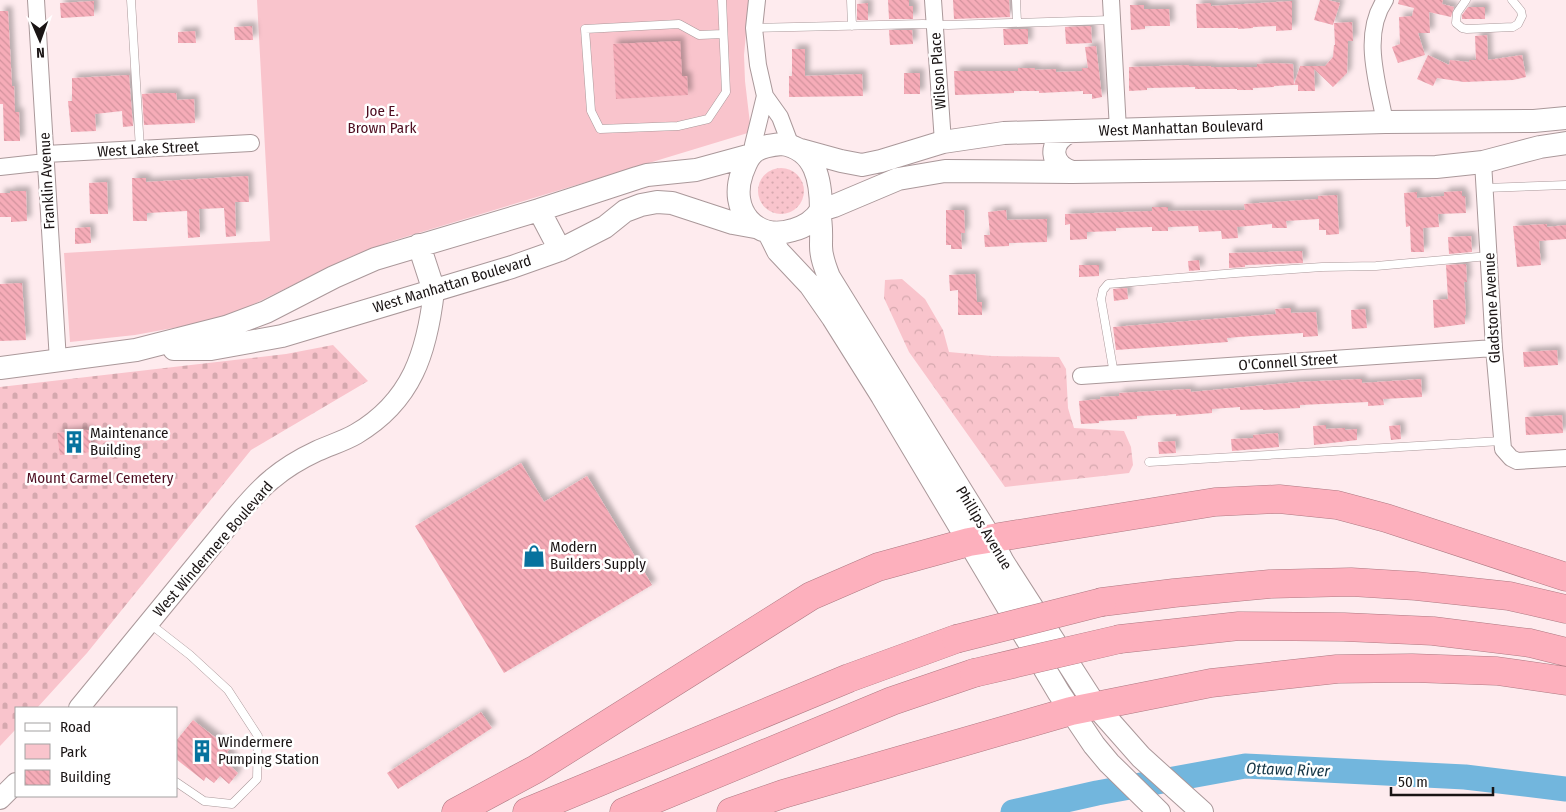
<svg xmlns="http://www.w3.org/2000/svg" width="1566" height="812" font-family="'Fira Sans Condensed',sans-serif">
  <defs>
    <pattern id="grass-dots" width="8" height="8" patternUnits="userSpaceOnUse" patternTransform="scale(1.25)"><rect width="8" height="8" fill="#f9c4cc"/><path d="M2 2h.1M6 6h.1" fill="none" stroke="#d5a8ae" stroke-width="1.8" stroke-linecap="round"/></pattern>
    <pattern id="forest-crowns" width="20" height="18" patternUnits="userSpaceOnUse" patternTransform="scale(1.25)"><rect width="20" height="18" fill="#f9c4cc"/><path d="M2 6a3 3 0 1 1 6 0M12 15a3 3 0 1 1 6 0" fill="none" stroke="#d5a8ae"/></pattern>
    <pattern id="cemetery-stones" width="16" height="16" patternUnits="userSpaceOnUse" patternTransform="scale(1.25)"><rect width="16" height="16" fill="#f9c4cc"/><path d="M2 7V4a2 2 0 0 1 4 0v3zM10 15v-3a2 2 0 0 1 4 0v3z" fill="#d5a8ae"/></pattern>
    <pattern id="building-back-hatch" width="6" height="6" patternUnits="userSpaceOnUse" patternTransform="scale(1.25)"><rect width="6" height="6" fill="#f6acb8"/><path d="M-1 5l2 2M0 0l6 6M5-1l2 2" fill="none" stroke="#d2939d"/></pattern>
    <filter id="shadow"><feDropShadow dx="4.5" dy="-4.5" stdDeviation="2.5" flood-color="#0004"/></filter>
  </defs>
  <rect width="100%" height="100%" fill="#feebee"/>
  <path fill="url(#grass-dots)" d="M758 191a23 23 0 1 1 46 0a23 23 0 1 1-46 0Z"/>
  <path fill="url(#forest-crowns)" d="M902,279L925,299L943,330L949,352L992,356L1059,357L1066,369L1068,408L1074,428L1124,431L1131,447L1133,465L1129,473L1005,487L909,352L884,298L885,280Z"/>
  <path fill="url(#cemetery-stones)" d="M333,345L368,381L251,450L87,653L37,708H16V729L0,746V387L286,354Z"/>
  <path fill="#f9c4cc" d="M257,0H749L744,55L745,81L751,132L392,241L350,257L246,308L211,321L135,335L70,342L64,253L270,241Z"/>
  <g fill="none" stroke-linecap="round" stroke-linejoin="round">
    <path stroke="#72b6dd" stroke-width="25" d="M1013,812L1097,793L1245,766L1465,777L1566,789"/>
  </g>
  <path fill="url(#building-back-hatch)" filter="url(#shadow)" d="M888,0H909V6H913V19H889Z
    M953,0H1009L1010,17L954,19Z
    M1320,0H1328L1340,3L1333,25L1314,20Z
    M1399,0H1443L1442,4L1454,7L1451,17L1429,12L1430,33H1418L1425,55L1398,63L1392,47L1400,44L1399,17L1412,16L1414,8L1398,4Z
    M94,1V16L61,18L60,3Z
    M1292,1V30L1276,31V26L1253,27V28L1238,29V28H1197L1196,4L1211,3V6Z
    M868,3V20H857V4Z
    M1130,5H1144V9H1169L1170,26H1145V29L1131,30Z
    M1468,7H1485V19H1462V15Z
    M0,11H8L12,86H14L15,112H19L20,141H4L3,104H0Z
    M1352,22L1353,41H1348L1347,73L1333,87L1314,69L1315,91H1298V85H1294L1300,66H1325L1333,57L1334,45H1335L1334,23Z
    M252,26L253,40H235L234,27Z
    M1091,26L1092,43L1066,44L1065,27Z
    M1003,29H1028V44L1004,45Z
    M889,30H912L913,44L890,45Z
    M195,31L196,43H178V32Z
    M1487,35L1488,60L1522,55L1526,77L1513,80L1464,82L1437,78L1433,86L1417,79L1428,55L1449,65L1450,60L1469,62V60H1476L1475,36Z
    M680,41L682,76H687L688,95L616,99L613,44Z
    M1096,46L1102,97L1092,99V94H1083V91L1039,93V91H1014V93L955,95L954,71H1018V68H1035V70L1056,69V72L1082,71V68H1088L1085,47Z
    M792,49H805V76L862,74L863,96L789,97V76H792Z
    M1273,63L1293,64L1294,85L1274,86V87L1253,88V90H1237V89H1195V87L1147,88V90L1129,91V67L1189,65V66H1211V67H1257V64Z
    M904,73H920V94H904Z
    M129,75L133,126L123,127L122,111L95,114L96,131L71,132L68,101H72V78Z
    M157,93H176L177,100L194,99L195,123L144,125L142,94Z
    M248,176L249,202H235L236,236L226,237L224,208L199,209L200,237L188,238L187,211L147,213V221H133L132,178H146V182Z
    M107,182L108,214H90L89,183Z
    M10,191H26L27,221L11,222V217H0V193H10Z
    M1462,191V196H1465L1466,213L1438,214L1439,227L1423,228L1424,252H1411L1410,226L1406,227L1404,193L1417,192V198L1444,196V192Z
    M1337,195L1339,234L1326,235V230H1319V219L1286,221L1287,228H1272V224L1237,227L1238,238L1222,239L1221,231L1199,232L1198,226L1168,227V231H1152V227L1116,228V231L1087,232V239L1070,240V224L1065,225V214L1152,211V207H1168V211L1245,210L1244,204L1318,199V196Z
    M946,210H964L965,233H961L962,249H951V245H946Z
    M1006,210L1007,220L1047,219V242L1009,243V246L985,247L984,235H990L988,212Z
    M1547,224V227L1566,225V239L1539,241L1541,265L1517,267L1513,226Z
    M90,227L91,243L75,244V228Z
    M1471,236L1472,252L1449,254L1448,237Z
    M1302,251L1303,263L1245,265V267L1229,268V253Z
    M1199,260L1200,270L1189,271L1188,261Z
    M1466,264L1467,282H1464L1466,315H1465V324L1434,328L1433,300L1448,299L1446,265Z
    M1079,265H1099V276L1079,277Z
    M975,274L977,302H982V315H958V290L950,291L949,275Z
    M22,283L26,340L0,341V284Z
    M1127,288L1128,299L1114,301L1113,289Z
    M1291,308V313L1316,312L1318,336L1303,337V333L1252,336L1227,338L1228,342L1116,350L1113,327L1276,314L1275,309Z
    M1365,309L1367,328L1352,329L1351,310Z
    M1557,350L1558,365L1524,367L1523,352Z
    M1362,379V383L1421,379L1422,397L1383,399L1384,405L1368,406V402L1300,405V408L1263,410V409L1240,410V407L1212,409V413L1176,416V414L1137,416V419L1099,421V423L1081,424L1079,401L1100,399V397L1119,396V393L1190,389L1191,392L1298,382Z
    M1562,415L1563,433L1526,435L1525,417Z
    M1326,425V429L1345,428V430L1357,429V440L1314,445L1313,426Z
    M1400,425L1401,439L1391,440L1389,426Z
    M89,430L92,452L60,455L57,433Z
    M1278,433L1279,447L1232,451L1231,439L1253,438V435Z
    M1175,441L1176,453L1159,454L1158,442Z
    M521,463L544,502L587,476L652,585L504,673L415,526Z
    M481,712L492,728L398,789L387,773Z
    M193,720L230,749L227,752L234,759L229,765L238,773L229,784L220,776L214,783L206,777L204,781L176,759V741Z"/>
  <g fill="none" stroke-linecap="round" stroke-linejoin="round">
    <defs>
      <path id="service" d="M131,0L140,149
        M722,0L726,92L708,119L678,126L600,129L591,111L585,29L679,24L699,35L723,34
        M851,0L852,26
        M1016,0L1017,22
        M1466,0L1457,13L1456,23L1462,28L1467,29L1513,27L1518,24L1522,16L1521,11L1512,0
        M754,28L923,24L948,25L1111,20
        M1485,188L1566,185
        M1114,374L1101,299L1103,290L1108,284L1236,273L1322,267L1376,266L1489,256
        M1149,462L1501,441
        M149,623L190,655L228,690L258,736L257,779L232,804L204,801L176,782"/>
      <path id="minor" d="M36,0L58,361
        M757,0L754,28L758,65L765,96L780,117L791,146
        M933,0L943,142
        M1111,0L1118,130
        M1385,0C1361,35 1378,84 1385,122
        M754,152L753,145L765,96
        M46,154L251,143
        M1483,162L1494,348L1503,449L1511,458L1517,461L1566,458
        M0,167L46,162
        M1081,376L1494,348"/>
      <path id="tertiary" d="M79,708L233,520C245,506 258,490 272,479C285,468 302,458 317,451C330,445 344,441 356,434C412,401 427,352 434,291
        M0,799L16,783"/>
      <path id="secondary" d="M1069,132C1048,143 1050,165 1072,172
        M782,144C816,149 821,181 821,210C815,220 804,227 793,230C755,242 729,210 742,173C745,166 747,158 753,153C760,146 772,145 782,144Z
        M801,150L841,161L862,165L881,161L943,142L1004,133L1385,122L1534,121L1566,118
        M539,210L560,250
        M821,210L834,206L898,179L945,171L1072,172L1436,167L1483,162L1540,147L1566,143
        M819,213C822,225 821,234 821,246C821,257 825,267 829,277L991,539L1003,562L1095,705L1141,757L1202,812
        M769,233L778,251L810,285L833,318L882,396L1059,693L1094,745L1109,763L1159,812
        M419,245L434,291
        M174,349H211L282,336L512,267L560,250L605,227L625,211L641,205L657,202L672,203L733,223L755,227
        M0,368L136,350L226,327L266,312L334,277L375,259L539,210L637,178L647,175L696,170L751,155"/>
      <path id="motorway" d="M1102,602L1174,593L1270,584L1351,582L1416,586L1509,596L1566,609
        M1120,639L1239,626L1344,627L1433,631L1530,643L1566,652
        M456,812L536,769L811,596L878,567L969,542L1215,502L1279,499L1337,505L1386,518L1566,577
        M527,812L849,678L956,639
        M624,812L892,701L974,673
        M731,812L783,794L1071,711L1211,683L1337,669L1412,668L1497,671L1566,681"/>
    </defs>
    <use href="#service" stroke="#aa989a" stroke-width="9"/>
    <use href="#minor" stroke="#aa989a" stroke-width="18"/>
    <use href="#tertiary" stroke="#aa989a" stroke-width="22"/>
    <use href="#secondary" stroke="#aa989a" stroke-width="24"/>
    <use href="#motorway" stroke="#ae7982" stroke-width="29"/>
    <use href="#service" stroke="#fff" stroke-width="8"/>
    <use href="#minor" stroke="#fff" stroke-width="16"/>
    <use href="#tertiary" stroke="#fff" stroke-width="20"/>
    <use href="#secondary" stroke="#fff" stroke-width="22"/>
    <use href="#motorway" stroke="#fdb0bd" stroke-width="28"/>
    <defs>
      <path id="motorway-bridge" d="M956,639L1102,602
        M974,673L1120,639"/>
    </defs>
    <use href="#motorway-bridge" stroke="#ae7982" stroke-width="29" stroke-linecap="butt"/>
    <use href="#motorway-bridge" stroke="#fdb0bd" stroke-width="28"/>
  </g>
  <defs>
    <symbol id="building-bare" viewBox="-9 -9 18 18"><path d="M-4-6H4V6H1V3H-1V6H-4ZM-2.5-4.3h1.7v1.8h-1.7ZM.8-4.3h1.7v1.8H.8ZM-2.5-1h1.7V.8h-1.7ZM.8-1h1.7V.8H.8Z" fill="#07729e" stroke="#fff" stroke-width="2.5" paint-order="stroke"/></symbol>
    <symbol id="shop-bare" viewBox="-9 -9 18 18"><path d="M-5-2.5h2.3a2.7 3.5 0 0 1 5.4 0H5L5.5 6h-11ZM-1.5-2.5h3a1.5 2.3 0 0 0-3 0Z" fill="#07729e" stroke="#fff" stroke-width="2.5" paint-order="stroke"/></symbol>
  </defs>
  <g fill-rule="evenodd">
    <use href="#building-bare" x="58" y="426" width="32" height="32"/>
    <use href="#shop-bare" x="518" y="540" width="32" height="32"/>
    <use href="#building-bare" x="186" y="735" width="32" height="32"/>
  </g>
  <g text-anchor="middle" stroke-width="5" stroke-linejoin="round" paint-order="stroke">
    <g font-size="15" fill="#1a1414" stroke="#fff">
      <text transform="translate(938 71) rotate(-94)" y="5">Wilson Place</text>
      <text transform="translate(1181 128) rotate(-2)" y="5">West Manhattan Boulevard</text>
      <text transform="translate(148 149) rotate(-3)" y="5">West Lake Street</text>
      <text transform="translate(47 181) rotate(-93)" y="5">Franklin Avenue</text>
      <text transform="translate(452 284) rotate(-17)" y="5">West Manhattan Boulevard</text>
      <text transform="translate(1492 308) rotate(-93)" y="5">Gladstone Avenue</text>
      <text transform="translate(1288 362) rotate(-4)" y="5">O'Connell Street</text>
      <text transform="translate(984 528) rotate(59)" y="5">Phillips Avenue</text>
      <text transform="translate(213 549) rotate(-49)" y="5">West Windermere Boulevard</text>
    </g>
    <g font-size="15" fill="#4e0d20" stroke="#fff">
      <text x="382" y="116">Joe E.<tspan x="382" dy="17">Brown Park</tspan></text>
      <text x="100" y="483">Mount Carmel Cemetery</text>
    </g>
    <g font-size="15" fill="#1a1414" stroke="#fff" text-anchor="start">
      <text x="90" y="438">Maintenance<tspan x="90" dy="17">Building</tspan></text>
      <text x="550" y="552">Modern<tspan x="550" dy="17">Builders Supply</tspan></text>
      <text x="218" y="747">Windermere<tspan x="218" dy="17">Pumping Station</tspan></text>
    </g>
    <g font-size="16" font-style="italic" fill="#143444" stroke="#fff">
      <text transform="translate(1288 769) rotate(2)" y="6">Ottawa River</text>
    </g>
  </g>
  <rect x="15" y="707" width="162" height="90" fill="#ffffff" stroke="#a3a1a1"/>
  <rect x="25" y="723" width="25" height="8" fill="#ffffff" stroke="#a3a1a1"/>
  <text x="60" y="732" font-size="15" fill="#1a1414">Road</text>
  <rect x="25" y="744" width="25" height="15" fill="#f9c4cc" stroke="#a3a1a1"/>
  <text x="60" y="757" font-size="15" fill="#1a1414">Park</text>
  <rect x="25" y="770" width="25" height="15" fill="url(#building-back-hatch)" stroke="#a3a1a1"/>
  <text x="60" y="782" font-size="15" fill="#1a1414">Building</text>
  <g transform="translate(40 40) rotate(178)" stroke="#ffffff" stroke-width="4" paint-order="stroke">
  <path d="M0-4L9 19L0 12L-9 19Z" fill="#1a1414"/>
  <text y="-8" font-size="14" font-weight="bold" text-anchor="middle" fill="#1a1414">N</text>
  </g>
  <path d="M1391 787v8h102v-8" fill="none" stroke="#1a1414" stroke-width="2.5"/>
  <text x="1398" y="787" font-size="15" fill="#1a1414" stroke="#ffffff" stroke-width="4" paint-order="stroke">50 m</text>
</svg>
